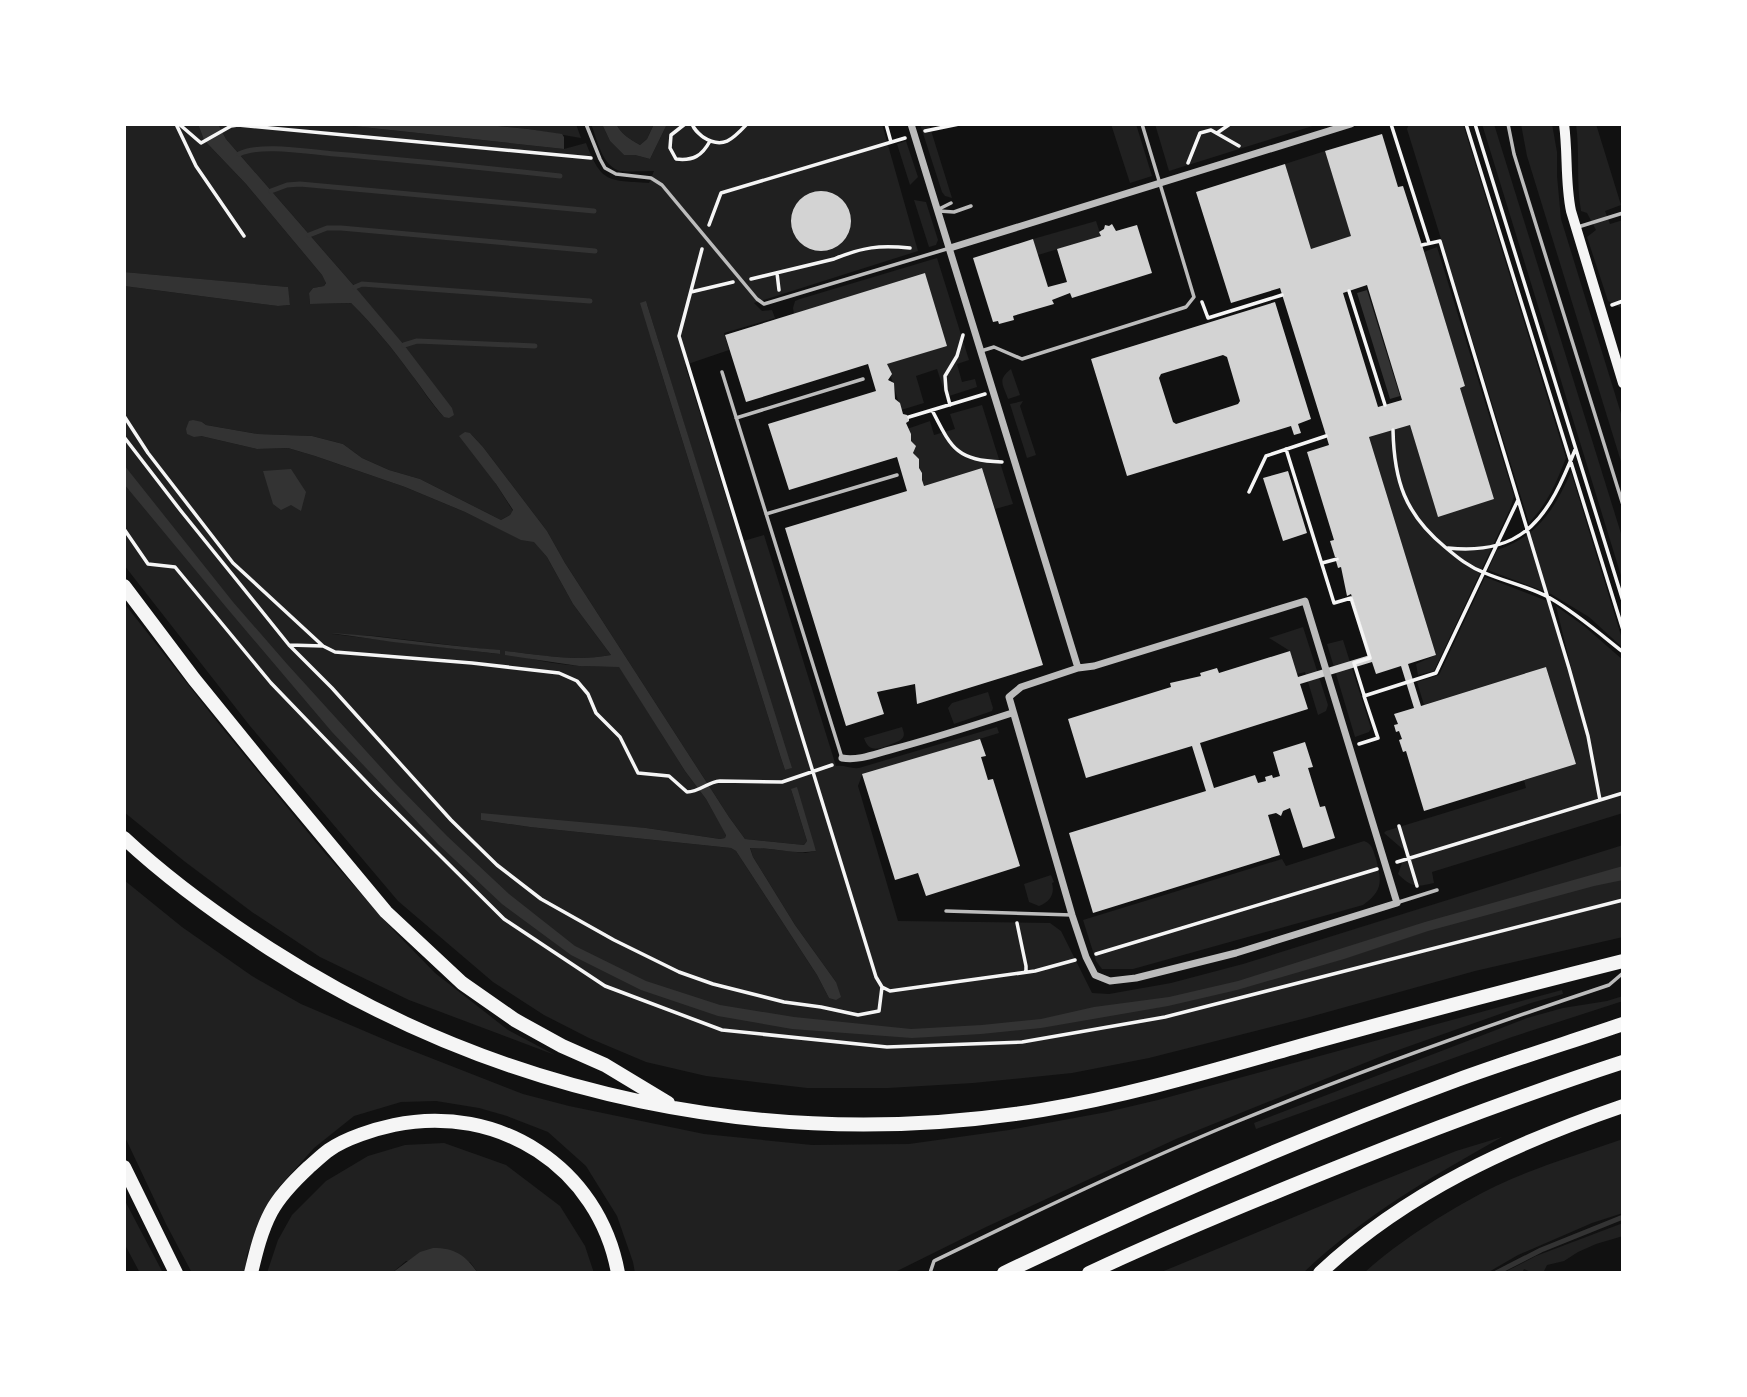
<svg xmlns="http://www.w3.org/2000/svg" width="1747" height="1397" font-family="'Fira Sans',sans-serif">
  <rect width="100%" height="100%" fill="#111"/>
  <path fill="#202020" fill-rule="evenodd" d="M124,124H198L204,140L246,184L322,275L326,282L324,286L313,288L309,293L310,304L351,303C373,325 393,349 411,374C422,388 431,404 444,417L355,287L226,139L218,124H335L564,149L586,143C602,184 608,180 649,183L654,171C646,171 626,172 620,171C602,166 597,139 591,124H602L610,141L624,155H635L650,159L667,124H882L918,251L754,303L762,311L772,310L775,318L724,333L729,350L685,365L740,542L764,535L836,766C845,765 851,769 859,768L997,727L999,733L862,775L858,786L898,921L1050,923L1061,931L1092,993L1109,994L1171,983L1243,964L1623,845V937L1475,971L1306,1018L1149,1058L1072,1073L973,1083L888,1088H807L706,1076L646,1062L589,1038L544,1015L493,982L398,901L250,726L124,565V286L278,306L290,305L287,287L124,272ZM646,301L791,768L785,770L780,755L654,349ZM202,422L206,425L258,434L312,436L343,444L362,458L389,470L420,479L501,520L510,515L513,511L496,484L470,433L483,447L547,531L565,563L729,817L745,839L804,845L807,841L791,789L816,851L805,853L750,847L753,857L795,925L836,982L829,998L817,975L736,851L731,848L530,827L481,820L646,828L720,839L725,838L726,834L706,799L685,771L619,666C581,668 541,664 506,651C541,655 576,662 611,655L573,604L547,557L534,541L521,539L465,512L405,487L315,456L288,448L257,449L201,436ZM332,634L375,636L500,651L499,654Z
    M479,124H576L581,138L528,129Z
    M616,124H654L647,139L640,145C631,140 621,134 616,124Z
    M920,124H929L952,198L945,196L942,192Z
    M1111,124H1136L1152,176L1130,183Z
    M1155,124H1319L1169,171Z
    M1409,124H1463L1566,458C1555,485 1549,501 1529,523L1407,129Z
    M1482,124H1494L1623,540V582Z
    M1521,124H1552L1557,152V176L1561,219L1623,420V468L1527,156Z
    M1576,124H1596L1621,205L1605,211L1610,224L1623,220V309L1608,301L1587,237L1596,230L1587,213L1581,211C1576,182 1580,153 1576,124Z
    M906,141L918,177L910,185L897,144Z
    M1325,151L1352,238L1311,249L1285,164Z
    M914,200L926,202L938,240L936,245L929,247Z
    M1096,221L1101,236L1038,255L1033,239Z
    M1437,247L1514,496L1510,509L1434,671L1418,675L1416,664L1436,655L1369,437L1410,425L1438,516L1494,499L1460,388L1465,386L1424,252Z
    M937,258L969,360L957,364L962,382L975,379L977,387L946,397L937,369L916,376L924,403L901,410L887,364L946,346L925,273L794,314L793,308L795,301L800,299Z
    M1011,369L1020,395L1008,399C1003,384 997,380 1011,369Z
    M1023,401L1020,406L1036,455L1027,458L1010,404Z
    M982,405L1013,504L995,509L982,468L924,486L907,429L930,421L934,435L955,429L950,414Z
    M1571,472L1623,642V648L1589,617L1551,594L1488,570L1497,550C1538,536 1554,510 1571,472Z
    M1485,577L1547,601L1583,717L1556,606L1584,626L1623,660V813L1432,872L1434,883C1417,887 1412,888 1398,874L1406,852L1384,833L1386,831L1526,788L1524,780L1576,764L1546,667L1424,705L1417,682L1439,675Z
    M124,603L219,724L324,852L397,934L435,973L508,1030L555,1055L409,1000L320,957L252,912L184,861L124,812Z
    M1303,627L1328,705L1326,711L1318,715L1305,672L1297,674L1290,651L1269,638Z
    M1343,640L1371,728L1369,732L1355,737L1327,644Z
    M988,692L993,708L992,711L954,724L948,708L952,703Z
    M902,727C904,733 906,737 899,741C885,746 870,757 864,738Z
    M1364,841C1373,844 1373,851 1376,859C1382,881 1383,891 1363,905L1133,969H1102L1096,961L1083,920L1282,859L1286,866Z
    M1051,875L1054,882L1052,883C1055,894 1050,902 1039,906L1029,902L1024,884Z
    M124,880L182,927L252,976L301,1004L395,1044L523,1094L569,1106L704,1134L812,1145L909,1144L1009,1130L1107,1112L1158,1100L1562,990L1563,994L1531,1003L1387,1054L1176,1139L986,1227L893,1273H635L633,1262L617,1216L586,1166L548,1132L507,1116L479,1108L436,1101L401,1102L354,1116L314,1148L278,1188L247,1254L245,1273H192L166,1224L124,1135Z
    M1623,996V1001L1512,1037L1256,1129L1254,1123L1527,1018L1563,1008L1607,1001Z
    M1502,1137C1431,1177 1363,1216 1303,1273H1159L1364,1188L1456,1151Z
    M1623,1139V1213L1592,1223L1518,1255L1487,1273H1364C1399,1241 1453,1207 1496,1186C1536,1167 1580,1154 1623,1139Z
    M444,1143L506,1165L560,1206L585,1246L594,1273H478L470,1262L406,1261L392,1273H267L278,1240L292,1215L326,1181L368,1156L405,1145Z
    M124,1199L163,1273H140L124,1243Z
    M1623,1223V1236L1596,1244L1578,1252L1564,1261L1547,1265L1543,1273H1533L1524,1269L1522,1273H1503L1536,1256Z"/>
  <path fill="#333" d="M198,124H218L226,139L355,287L404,345L452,408L454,415L449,418L444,417C432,404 422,388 411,374C393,349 373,325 351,303L310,304L309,293L313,288L324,286L326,283L322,275L246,184L204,140Z
    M335,124H479L528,129L562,134L564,137V149Z
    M602,124H616C621,134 631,140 640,145L647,139L654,124H667L650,159L635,155H624L610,141Z
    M124,272L288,287L290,305L278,306L124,286Z
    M1367,290L1400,396L1390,399L1357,293Z
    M646,301L792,768L785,770L780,755L654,349L640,303Z
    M193,420L202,422L206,425L258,434L312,436L343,444L362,458L389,470L420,479L501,520L510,515L513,510L496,484L459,436L465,432L470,433L483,447L547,531L565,563L729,817L745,839L804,845L807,841L791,789L797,787L816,851C794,855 771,847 750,848L753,857L795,925L836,982L841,997L836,1000L829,998L817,975L736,851L731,848L530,827L481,820V813L646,828L720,839L725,838L726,835L706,799L685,771L619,667L579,666L505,655V651C540,655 576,662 611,655L573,604L547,557L534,542L521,540L465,512L405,487L315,456L288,448L257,449L201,436L194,437L187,434L186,429L189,421Z
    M124,465L233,602L287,664L396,784L447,836L509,894L575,946L646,981L720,1005L794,1017L911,1029L982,1025L1041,1019L1094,1007L1169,997L1238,981L1425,922L1623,866V880L1594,886L1428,931L1344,959L1237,990L1168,1006L1041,1028L981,1034L912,1038L792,1029L718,1016L641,990L571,955L502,904L438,844L332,732L226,607L124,484Z
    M291,469L306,492L301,511L291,505L281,510L273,504L263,471Z
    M331,633C387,636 443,646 500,650V654L393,642Z
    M433,1248C455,1248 465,1255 478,1273H392L420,1252Z"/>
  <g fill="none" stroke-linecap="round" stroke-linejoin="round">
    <path stroke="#333" stroke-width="5" d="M239,154C261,143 309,152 335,154C410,160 485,168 560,176
      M271,191L287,185L300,184L594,211
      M309,235L327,228H341L595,251
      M355,287L362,284L590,301
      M404,345L417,341L535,346
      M1496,1273L1541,1250L1623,1217"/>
  </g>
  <path fill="#d3d3d3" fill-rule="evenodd" d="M1382,134L1398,187L1403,186L1422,245L1465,386L1460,388L1494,499L1438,517L1410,425L1369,437L1436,655L1408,664L1421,706L1546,667L1576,764L1424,811L1406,751L1403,752L1399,740L1402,739L1399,731L1396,732L1394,725L1398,724L1394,714L1414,708L1401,666L1376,674L1372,662L1300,684L1308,709L1200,743L1214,788L1255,775L1258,783L1266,781L1265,777L1272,775L1273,778L1280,776L1273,752L1305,742L1313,767L1308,768L1320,807L1325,806L1335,838L1303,848L1290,808L1283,811L1281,816L1276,813L1268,815L1280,855L1093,913L1069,833L1206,791L1192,746L1086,778L1068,719L1171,687L1170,683L1201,676L1200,673L1217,668L1219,673L1290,651L1298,677L1370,655L1351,594L1347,596L1341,567L1338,568L1336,561L1338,560L1337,557H1335L1330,541L1334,540L1307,452L1329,445L1280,288L1231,303L1196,192L1285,164L1311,249L1351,236L1325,151ZM1367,285L1402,400L1378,407L1343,293Z
    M791 221a30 30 0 1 1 60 0a30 30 0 1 1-60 0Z
    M1112,224L1116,231L1137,225L1152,273L1072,298L1070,293L1052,300L1054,304L1013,316L1014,320L999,324L998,321L993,322L973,258L1033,239L1048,287L1067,282L1057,249L1101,236L1099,232L1104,229L1105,225L1109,226Z
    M925,273L947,346L887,364L892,374L888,380L894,383L895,399L900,403L903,414L907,415L909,417V421L906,423L911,434V441L916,446L913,453L919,459V468L922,473V480L924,486L982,468L1043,665L917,704L915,684L877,692L884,714L846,726L785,528L907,491L897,457L789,490L768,424L876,391L868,364L746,402L725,335Z
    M1275,302L1311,419L1298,424L1301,433L1294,435L1291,426L1127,476L1091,359ZM1223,355L1227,357L1240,401L1238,404L1176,424L1173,422L1159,378L1161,374Z
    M1288,471L1307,533L1283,541L1263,478Z
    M980,739L986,756L981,757L988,780L993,779L1020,866L926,896L918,873L895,880L862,774Z"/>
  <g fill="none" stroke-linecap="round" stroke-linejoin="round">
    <path stroke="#f5f5f5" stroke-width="3.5" d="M176,124L196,166L244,236
      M179,124L201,143L231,126L238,125L591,158
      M685,124L671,135L670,148L676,159C693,161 702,156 710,141
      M692,124C695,131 698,133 703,137C723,150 733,139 747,124
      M886,124L891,142
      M1391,124L1429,243
      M1466,124L1623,630
      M1475,124L1623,601
      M925,131L959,124
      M1217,133L1230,124
      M1188,163L1200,133L1211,130L1239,146
      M709,225L721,193L905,138
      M1422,245L1440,241L1569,668L1588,736L1600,800
      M702,249L679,336L876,977L882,987L890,991L1035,971L1075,960
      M777,273L779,290
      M751,279L834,259C863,247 879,245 910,248
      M1349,291L1385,405
      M691,292L733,282
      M1202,302L1208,318L1282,295
      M1612,305L1623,301
      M950,405L946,390L945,376L957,356L963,335
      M932,410C952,449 956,460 1002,462
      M124,416L148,453L233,563L323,646L335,652L472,663L559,673L577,681L588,694L596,713L620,737L638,773L669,776L687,792C700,792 707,782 720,781L782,782L832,765
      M909,417L985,394
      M1393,430C1394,481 1405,514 1445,547C1458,558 1469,567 1485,573C1506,582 1530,587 1550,598C1576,613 1599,633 1623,652
      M124,437L181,511L289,645L323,646
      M1286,449L1334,603L1351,598L1370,658L1354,663L1364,695
      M1249,492L1266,456L1326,436
      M124,529L148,564L175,567L271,683L375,791L504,919L605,986L722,1030L887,1047L1022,1042L1165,1017L1623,900
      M1448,548C1526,556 1549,515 1575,450
      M1322,563L1337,559
      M289,645L332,688L451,820L497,865L541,899L614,940L679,972L713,984L784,1002L821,1007L858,1015L879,1011L882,987
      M1359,744L1378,738L1364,696L1436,673L1518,500
      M1399,826L1417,886
      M1397,862L1623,793
      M1017,923L1026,966V972
      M1096,954L1377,869"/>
    <path stroke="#bcbcbc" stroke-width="3.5" d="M586,124L600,159L605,168L616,174L651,178L662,185L757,299L764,304L950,248
      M1508,124L1514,154L1623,505
      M939,209L951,203
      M939,211L954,212L971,206
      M1578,227L1623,213
      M981,351L994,347L1022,359L1186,307L1194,297L1142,124
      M722,372L842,758
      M736,418L863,379
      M766,514L897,475
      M1399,902L1437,890
      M946,911L1072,915
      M930,1273L934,1261C1033,1213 1134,1164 1236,1122C1359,1071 1483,1027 1609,985L1623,973"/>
    <path stroke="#bcbcbc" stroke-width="7" d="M911,124L1078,668
      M950,248L1351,124
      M1305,601L1397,903L1236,953L1136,978L1110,981L1095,975L1086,957L1072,915L1009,697L1021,687L1078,668L1094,666Z
      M842,758C858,761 875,754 890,750C931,739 972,726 1012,713"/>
    <path stroke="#f5f5f5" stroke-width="10" d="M1564,124C1568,153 1565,182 1571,211L1623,383"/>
    <path stroke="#f5f5f5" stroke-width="14" d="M124,586L194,679L267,769L386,912L462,983L515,1020L562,1046L605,1065L668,1103
      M124,838C169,880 219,916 270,949C500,1097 772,1154 1042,1110C1134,1095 1224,1067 1314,1042C1416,1014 1519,987 1623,961
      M124,1167L176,1273
      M251,1273C256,1252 261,1231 271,1212C280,1195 295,1180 309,1167C316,1161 322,1155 329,1150C346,1138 375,1129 394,1125C498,1103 599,1167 618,1273
      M1004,1273C1152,1202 1303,1137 1457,1080C1512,1060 1567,1043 1623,1024
      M1089,1273C1172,1234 1258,1199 1343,1165C1435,1128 1528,1093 1623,1062
      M1320,1273C1406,1192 1512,1144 1623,1106"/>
  </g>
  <rect width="1747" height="1397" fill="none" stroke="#ffffff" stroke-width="252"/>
</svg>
